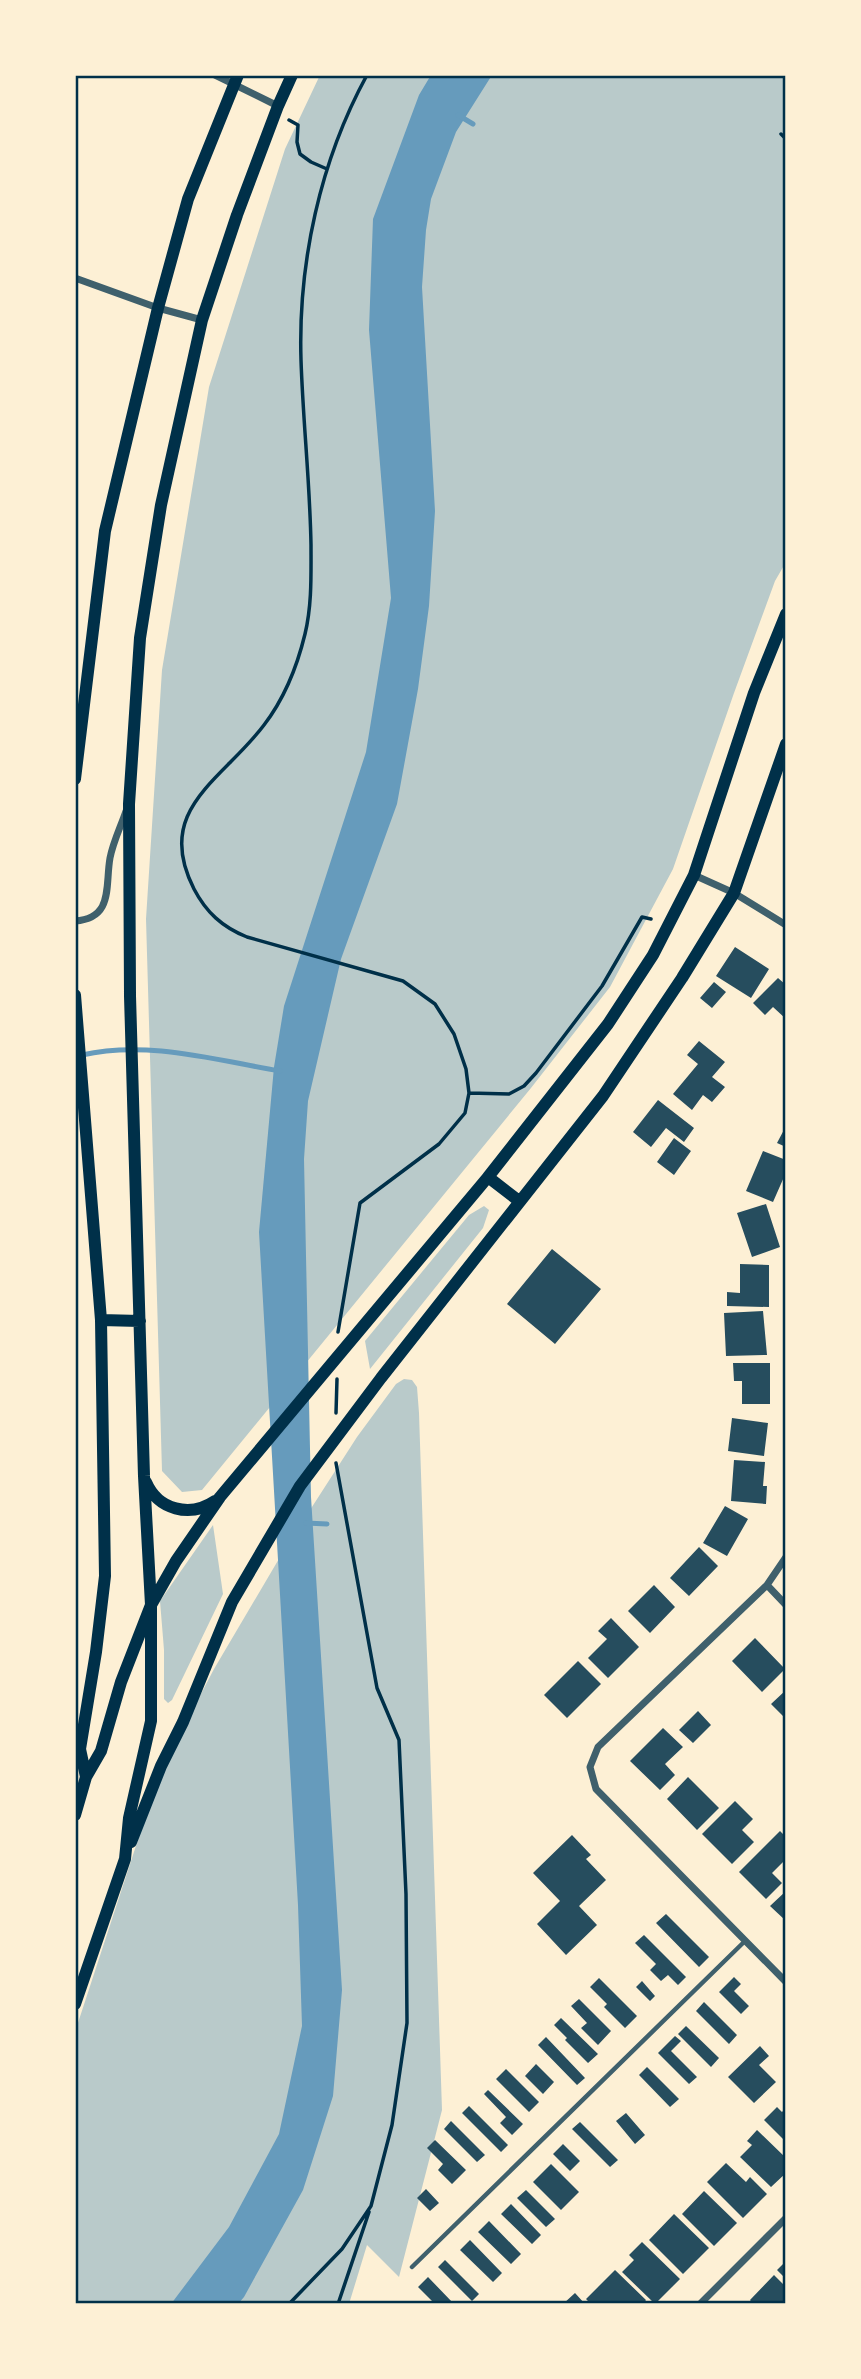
<svg xmlns="http://www.w3.org/2000/svg" width="861" height="2379" font-family="Karla,sans-serif">
  <rect width="100%" height="100%" fill="#fdf0d5"/>
  <path fill="#b9caca" d="M320,75H786V562L775,581L734,693L673,869L610,987L531,1088L202,1490L182,1492L162,1471L146,919L162,670L209,387L285,149Z
    M484,1206L489,1210L483,1228L370,1369L365,1341L469,1215Z
    M404,1379L412,1380L417,1387L419,1413L442,2110L399,2277L367,2245L349,2304H75V2032L152,1797L192,1711L214,1669L283,1552L357,1437L396,1384Z
    M213,1525L223,1594L172,1700L168,1703L164,1699V1650L160,1601Z"/>
  <path fill="#669bbc" d="M431,75H492L456,132L431,199L426,230L422,287L435,511L429,606L418,689L397,804L341,959L308,1101L304,1159L311,1497L342,1990L333,2096L303,2190L244,2297L238,2304H171L229,2227L279,2134L302,2026L298,1905L259,1232L274,1067L284,1006L366,752L391,598L369,330L373,219L419,95Z"/>
  <g fill="none" stroke-linecap="round" stroke-linejoin="round">
    <path stroke="#669bbc" stroke-width="5" d="M458,115L473,124
      M82,1055C147,1040 215,1060 280,1071
      M306,1523L327,1524"/>
  </g>
  <path fill="#264d5e" d="M735,947L769,969L751,998L716,976Z
    M778,978L786,985V1019L773,1007L765,1015L753,1003Z
    M714,982L726,992L712,1008L700,998Z
    M699,1041L725,1062L712,1077L725,1087L712,1102L703,1095L692,1110L673,1094L698,1064L687,1055Z
    M658,1100L694,1128L684,1142L666,1128L651,1147L633,1132Z
    M786,1126V1147L777,1143Z
    M674,1138L691,1151L674,1175L657,1162Z
    M763,1151L786,1160V1177H784L773,1202L746,1191Z
    M766,1204L780,1247L752,1257L737,1213Z
    M552,1249L601,1289L555,1344L507,1304Z
    M740,1264L769,1265V1307L727,1306V1292L740,1293Z
    M763,1311L767,1355L726,1356L724,1313Z
    M733,1363H770V1404H742V1381H734Z
    M732,1418L768,1423L764,1456L728,1451Z
    M734,1460L765,1462L763,1486H767L766,1504L731,1501Z
    M725,1506L748,1519L727,1556L703,1543Z
    M699,1547L718,1566L689,1596L670,1578Z
    M654,1585L675,1607L650,1633L628,1611Z
    M611,1618L639,1647L608,1678L588,1658L607,1639L598,1631Z
    M755,1638L785,1669L762,1692L732,1661Z
    M578,1661L601,1684L567,1718L544,1695Z
    M786,1690V1719L771,1704Z
    M698,1711L711,1725L693,1743L679,1730Z
    M663,1728L683,1747L665,1764L675,1775L660,1790L630,1761Z
    M688,1777L719,1808L697,1830L667,1799Z
    M735,1801L753,1819L742,1830L754,1842L732,1864L702,1834Z
    M780,1831L786,1837V1859L772,1873L782,1883L766,1899L739,1872Z
    M572,1835L591,1855L586,1859L606,1880L579,1906L597,1925L566,1955L537,1924L560,1901L533,1873Z
    M786,1891V1921L770,1906Z
    M666,1914L709,1957L699,1967L656,1923Z
    M644,1935L686,1977L678,1985L668,1975L661,1981L650,1970L656,1964L635,1943Z
    M734,1977L741,1984L734,1991L749,2006L741,2014L719,1992Z
    M599,1978L637,2016L625,2028L604,2007L607,2004L590,1987Z
    M642,1981L655,1996L650,2001L636,1987Z
    M579,1999L611,2031L598,2045L581,2028L587,2023L571,2006Z
    M704,2002L737,2035L729,2044L696,2011Z
    M561,2018L598,2054L588,2063L565,2040L567,2038L554,2025Z
    M686,2026L719,2058L711,2067L678,2034Z
    M675,2036L681,2041L671,2051L697,2077L689,2084L658,2053Z
    M546,2037L585,2078L577,2085L538,2045Z
    M760,2046L769,2056L759,2065L776,2082L754,2103L728,2077Z
    M536,2064L554,2082L543,2094L525,2076Z
    M647,2067L679,2099L670,2107L639,2075Z
    M506,2069L539,2102L529,2112L496,2079Z
    M488,2090L523,2124L512,2135L500,2123L506,2117L484,2094Z
    M469,2106L508,2145L501,2152L462,2113Z
    M777,2107L782,2112L786,2108V2142L764,2120Z
    M626,2113L645,2135L635,2144L616,2121Z
    M451,2121L485,2155L477,2162L444,2129Z
    M580,2122L618,2160L610,2167L572,2129Z
    M757,2130L786,2158V2173L771,2187L740,2157L752,2145L747,2141Z
    M435,2140L466,2170L452,2184L438,2170L443,2164L427,2148Z
    M563,2144L580,2161L570,2171L553,2154Z
    M726,2163L746,2182L750,2177L767,2194L743,2218L707,2182Z
    M551,2164L579,2192L561,2210L533,2182Z
    M426,2189L439,2203L430,2211L417,2198Z
    M526,2190L555,2219L546,2227L517,2198Z
    M704,2191L737,2223L714,2246L682,2214Z
    M511,2204L541,2235L532,2244L501,2214Z
    M674,2214L709,2248L683,2274L649,2240Z
    M489,2221L521,2254L511,2264L478,2232Z
    M470,2240L502,2273L493,2282L460,2250Z
    M642,2242L680,2279L655,2304L622,2272L634,2260L629,2255Z
    M445,2260L479,2294L472,2301L438,2267Z
    M786,2261V2279L777,2270Z
    M615,2270L646,2300L643,2304H591L586,2299Z
    M774,2275L786,2287V2304H753L750,2300Z
    M428,2277L454,2304H435L418,2287Z
    M575,2293L585,2304H563Z"/>
  <g fill="none" stroke-linecap="round" stroke-linejoin="round">
    <path stroke="#003049" stroke-width="3.5" d="M289,120L298,125L297,142L300,154L311,162L327,169
      M781,134L786,139
      M469,1093L509,1094L524,1086L536,1073L602,986L642,917L651,919
      M338,1332L360,1203L439,1144L465,1113L469,1093L466,1069L454,1034L435,1004L403,981L247,937C222,927 206,912 194,889C153,809 223,780 264,725C284,699 297,667 305,634C312,605 311,575 311,545C310,483 303,422 301,360C298,263 320,161 367,75
      M336,1413L337,1379
      M289,2304L342,2249L371,2206L392,2125L407,2023L406,1894L399,1740L377,1688L336,1463
      M338,2304L369,2212"/>
    <path stroke="#3f606c" stroke-width="4.5" d="M412,2267L745,1941"/>
    <path stroke="#3f606c" stroke-width="7" d="M215,75L278,106
      M75,278L158,308L202,320
      M694,875L734,893L786,925
      M75,921C114,918 105,886 110,858C113,842 121,826 126,811
      M786,1557L767,1585L598,1747L590,1767L596,1789L786,1982
      M767,1585L786,1605
      M700,2304L786,2218"/>
    <path stroke="#003049" stroke-width="12" d="M75,779L105,531L158,308L188,199L238,75
      M75,995L101,1320L105,1576L96,1652L80,1749L86,1777L75,1815
      M488,1177L519,1201
      M101,1320L140,1321
      M146,1482C158,1510 190,1518 215,1501
      M86,1777L101,1751L121,1682L151,1605L176,1561L220,1497L488,1177L608,1024L653,955L694,875L754,693L786,614
      M131,1842L161,1766L183,1722L232,1602L300,1486L381,1378L603,1096L682,978L734,893L786,744
      M75,2004L125,1859L129,1818L151,1721V1605L144,1476L130,996L129,804L140,638L161,505L202,320L237,215L278,106L292,75"/>
  </g>
  <rect width="861" height="2379" fill="none" stroke="#fdf0d5" stroke-width="154"/>
  <rect x="77" y="77" width="707" height="2225" fill="none" stroke="#003049" stroke-width="2.5"/>
</svg>
